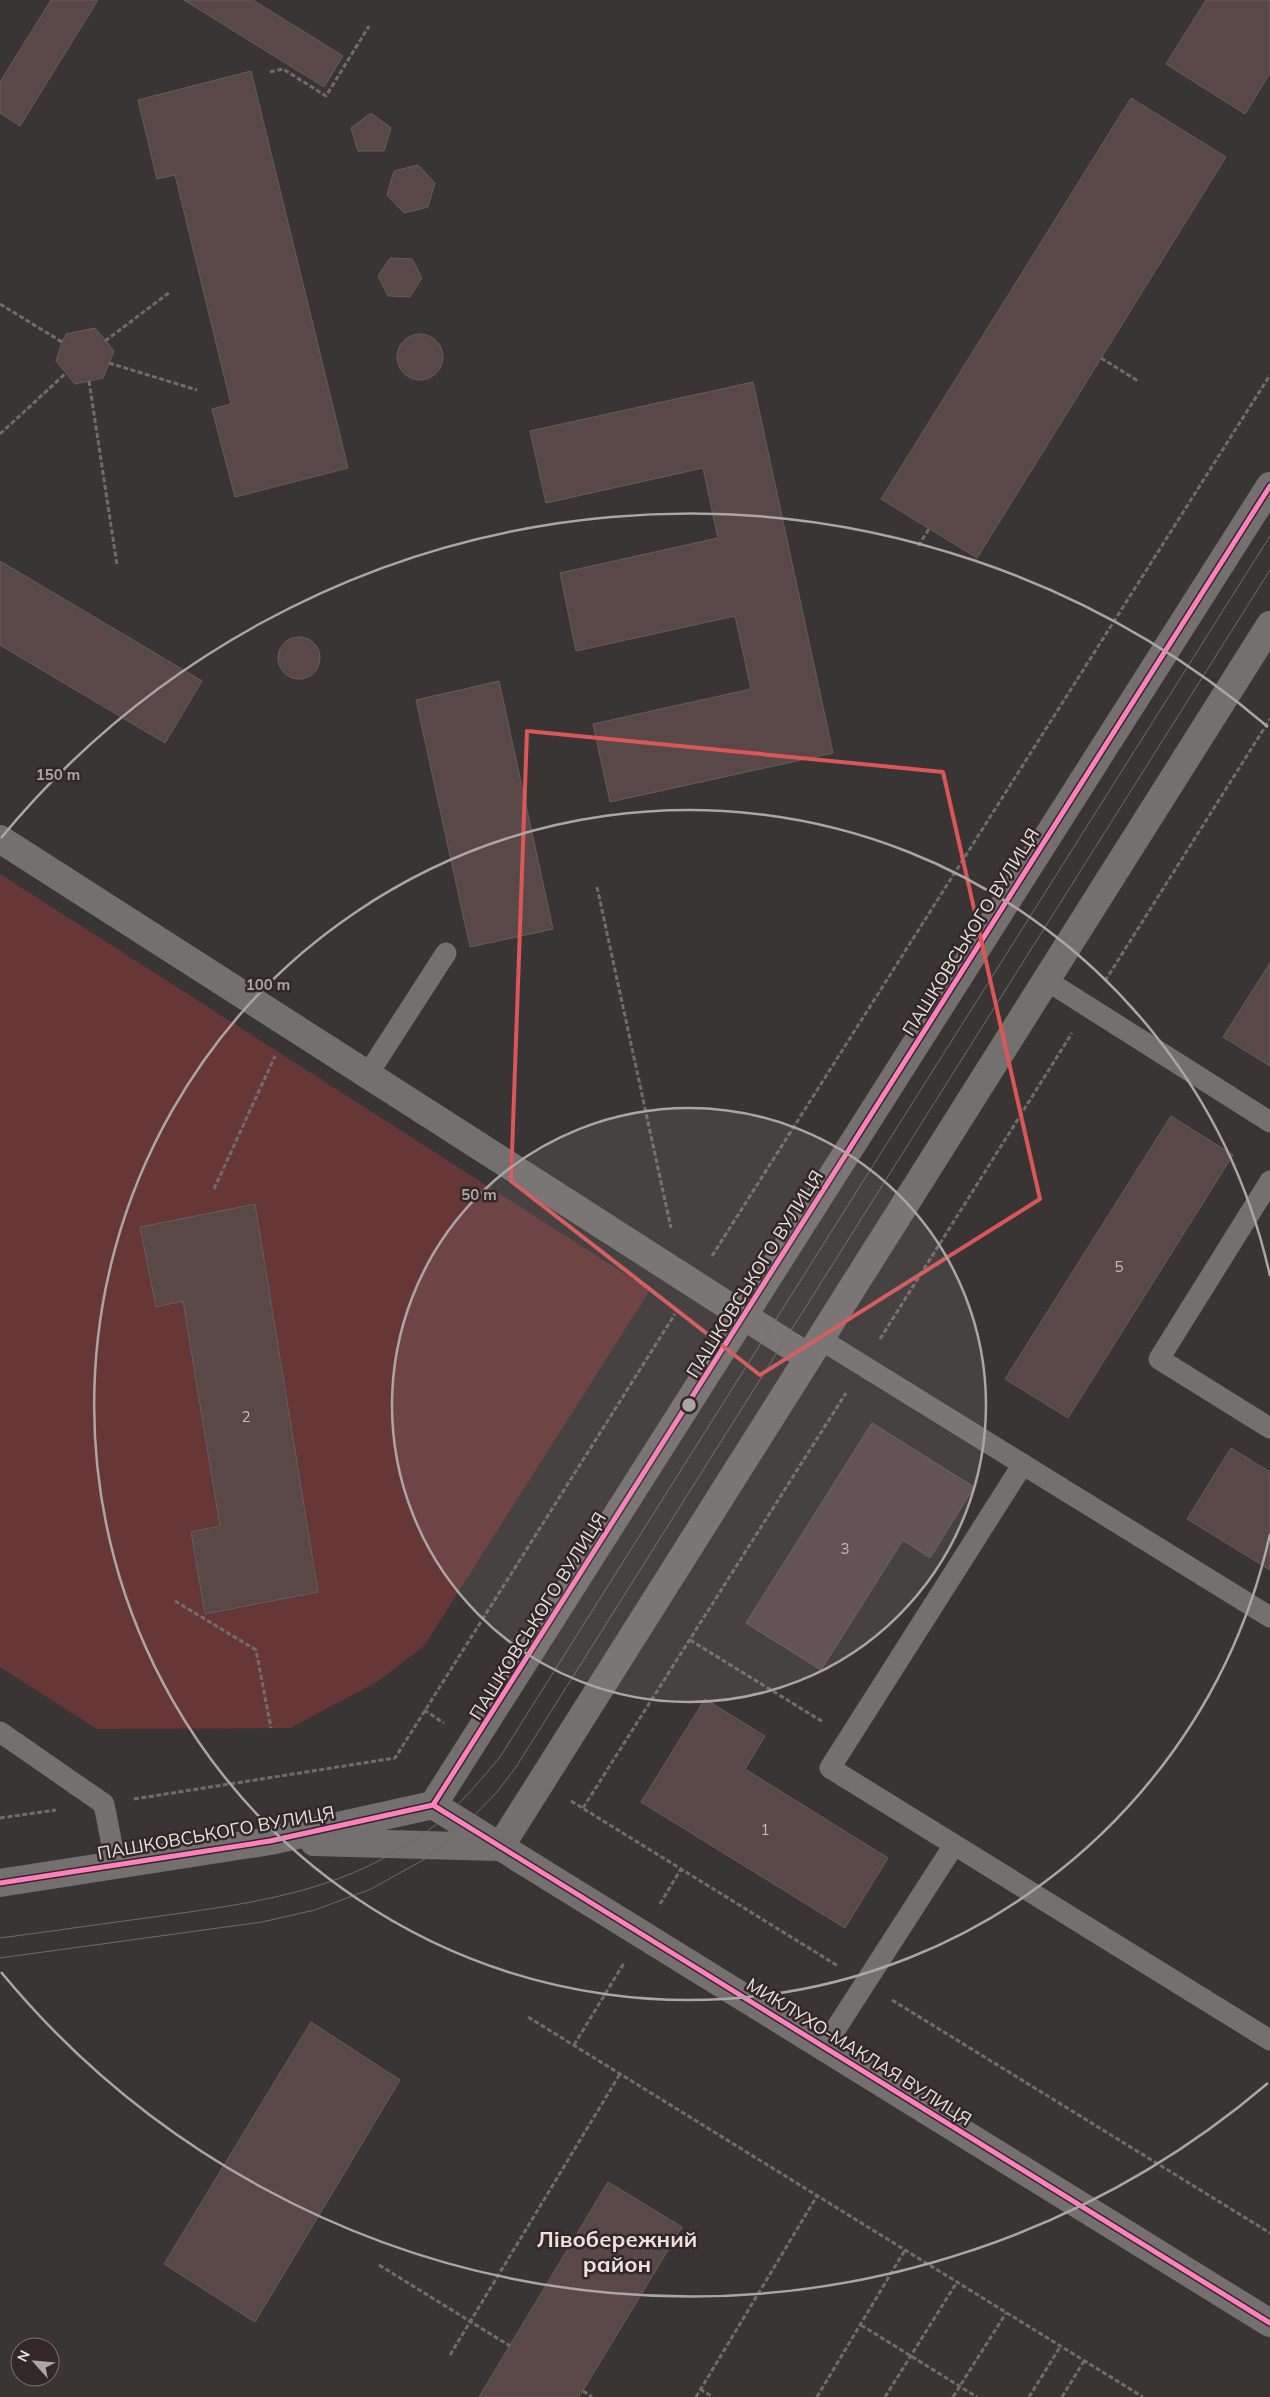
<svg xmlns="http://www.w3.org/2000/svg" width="1270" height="2397" font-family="Mulish,sans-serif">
  <rect width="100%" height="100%" fill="#3a3535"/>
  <path fill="#673738" d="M0,874L650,1290L424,1646L377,1682L290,1728L97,1729L0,1667Z"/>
  <path fill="#5a4849" stroke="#635e5e" d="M51,0H98L20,126L0,113V82Z
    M184,0H253L343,56L324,87Z
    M1206,0H1270V73L1245,114L1166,64Z
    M251,71L348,468L235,497L212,409L231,404L175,175L157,179L138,100Z
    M1131,98L1226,157L977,558L881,499Z
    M371,113L391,128L384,151H358L351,128Z
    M418,165L435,183L428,207L404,213L387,195L394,171Z
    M390,258L412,259L422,278L410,297L388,296L378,276Z
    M95,328L114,351L103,378L75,384L56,361L62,342L66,334Z
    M397 357a23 23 0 1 1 46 0a23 23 0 1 1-46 0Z
    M753,382L833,753L610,802L593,724L751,689L735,616L576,651L560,573L718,538L703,468L546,503L530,431Z
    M0,561L202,681L165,743L0,645Z
    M278 658a21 21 0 1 1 42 0a21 21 0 1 1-42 0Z
    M499,681L553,929L470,947L416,700Z
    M1270,963V1066L1223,1037Z
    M1171,1116L1233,1155L1068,1418L1005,1379Z
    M255,1204L318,1592L205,1614L191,1532L220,1526L183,1301L156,1307L140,1227Z
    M872,1423L974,1487L930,1558L903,1540L821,1670L746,1623Z
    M1231,1448L1270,1472V1570L1187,1519Z
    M705,1699L765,1736L745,1769L888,1858L845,1928L641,1802Z
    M311,2022L400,2080L255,2322L164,2264Z
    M608,2182L682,2227L579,2397H479Z"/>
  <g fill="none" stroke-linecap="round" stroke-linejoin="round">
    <path stroke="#716c6c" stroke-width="3" stroke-dasharray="5 2.5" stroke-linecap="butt" d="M270,72L283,69L326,96L369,26
      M0,304L62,342
      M105,341L170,292
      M1101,358L1138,381
      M109,363L197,390
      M89,381L117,565
      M0,434L66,373
      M918,546L929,529
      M597,887L671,1228
      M1105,981L1270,719
      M214,1189L275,1056
      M712,1256L1270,375
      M880,1339L1072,1033
      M175,1601L256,1650L271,1728
      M690,1640L823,1722
      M424,1710L444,1723
      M134,1799L395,1758L675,1314
      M571,1801L838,1966
      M583,1808L846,1393
      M0,1818L56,1810
      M660,1904L681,1869
      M892,2000L1270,2233
      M528,2017L1143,2397
      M574,2045L624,1963
      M379,2265L510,2346
      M861,2325L977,2397
      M450,2355L620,2074
      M700,2389L713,2397
      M583,2391L592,2397
      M696,2397L817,2196
      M817,2397L905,2250
      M885,2397L957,2282
      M953,2397L1006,2313
      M1029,2397L1060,2347
      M1062,2397L1084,2361"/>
    <path stroke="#757070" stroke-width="21" d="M1046,980L1270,1122
      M368,1074L446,953
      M1270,1181L1159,1359L1270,1428
      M820,1339L1270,1617
      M1023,1464L830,1768L1270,2040
      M0,1732L104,1804L116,1866
      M824,2047L954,1845"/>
    <path stroke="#757070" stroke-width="28" d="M0,839L744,1316"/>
    <path stroke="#757070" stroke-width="28" d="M744,1316L808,1357
      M433,1805L1270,2323
      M314,1842L498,1847
      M500,1847L1270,625
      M0,1883L270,1841L433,1805L1270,486"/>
    <path stroke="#6f6b6b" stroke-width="1" d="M0,1938C54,1931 108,1923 161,1916C252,1903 334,1893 413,1841C448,1819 474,1788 500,1757L1270,536
      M0,1958L262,1922L315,1910L371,1889L425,1859L465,1825L497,1792L516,1767L1270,570"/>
    <defs>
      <path id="cycleway" d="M433,1805L1270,2323
        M0,1883L270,1841L433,1805L1270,486"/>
    </defs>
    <use href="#cycleway" stroke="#332828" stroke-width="8"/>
    <use href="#cycleway" stroke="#ff80c0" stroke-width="5"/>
  </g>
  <path fill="none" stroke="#db5656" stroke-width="4" stroke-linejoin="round" d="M527,731L943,772L1040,1199L760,1375L511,1181Z"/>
  <circle cx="689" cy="1405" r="297" fill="#aca5a5" fill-opacity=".12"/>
  <g fill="none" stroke="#aca5a5" stroke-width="2.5">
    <circle cx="689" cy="1405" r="297"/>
    <path d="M1270 1534A595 595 0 1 1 1270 1276"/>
    <path d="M1268 2083A892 892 0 0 1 1 1972M1 838A892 892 0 0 1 1268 727"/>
  </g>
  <g text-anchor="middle" stroke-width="5" stroke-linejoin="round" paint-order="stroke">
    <g font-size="15" fill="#c5bcbb">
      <text x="1119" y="1272">5</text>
      <text x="246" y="1422">2</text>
      <text x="845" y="1554">3</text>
      <text x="765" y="1835">1</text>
    </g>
    <g font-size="18" fill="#e9e2e1" stroke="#332828">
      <text transform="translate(971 932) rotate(-58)" y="6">ПАШКОВСЬКОГО ВУЛИЦЯ</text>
      <text transform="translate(755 1274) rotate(-58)" y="6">ПАШКОВСЬКОГО ВУЛИЦЯ</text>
      <text transform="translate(538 1616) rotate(-58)" y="6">ПАШКОВСЬКОГО ВУЛИЦЯ</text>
      <text transform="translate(216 1833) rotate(-10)" y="6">ПАШКОВСЬКОГО ВУЛИЦЯ</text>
      <text transform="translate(859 2052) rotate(32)" y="6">МИКЛУХО-МАКЛАЯ ВУЛИЦЯ</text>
    </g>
    <g font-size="22" font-weight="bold" fill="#eee0df" stroke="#332828">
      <text x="617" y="2247">Лівобережний<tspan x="617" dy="25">район</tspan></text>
    </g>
  </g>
  <circle cx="689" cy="1405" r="8" fill="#aca5a5" stroke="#332828" stroke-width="2.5"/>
  <g font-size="15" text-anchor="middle" font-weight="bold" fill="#aca5a5" stroke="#332828" stroke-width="5" stroke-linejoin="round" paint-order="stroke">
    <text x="58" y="780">150 m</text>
    <text x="268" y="990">100 m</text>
    <text x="479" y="1200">50 m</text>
  </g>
  <g transform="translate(35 2362) rotate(297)"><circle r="24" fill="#332828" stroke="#7c7272"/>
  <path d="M0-4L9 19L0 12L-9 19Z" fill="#aca5a5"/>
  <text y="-8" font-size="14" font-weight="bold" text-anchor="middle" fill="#e9e2e1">N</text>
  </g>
</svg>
